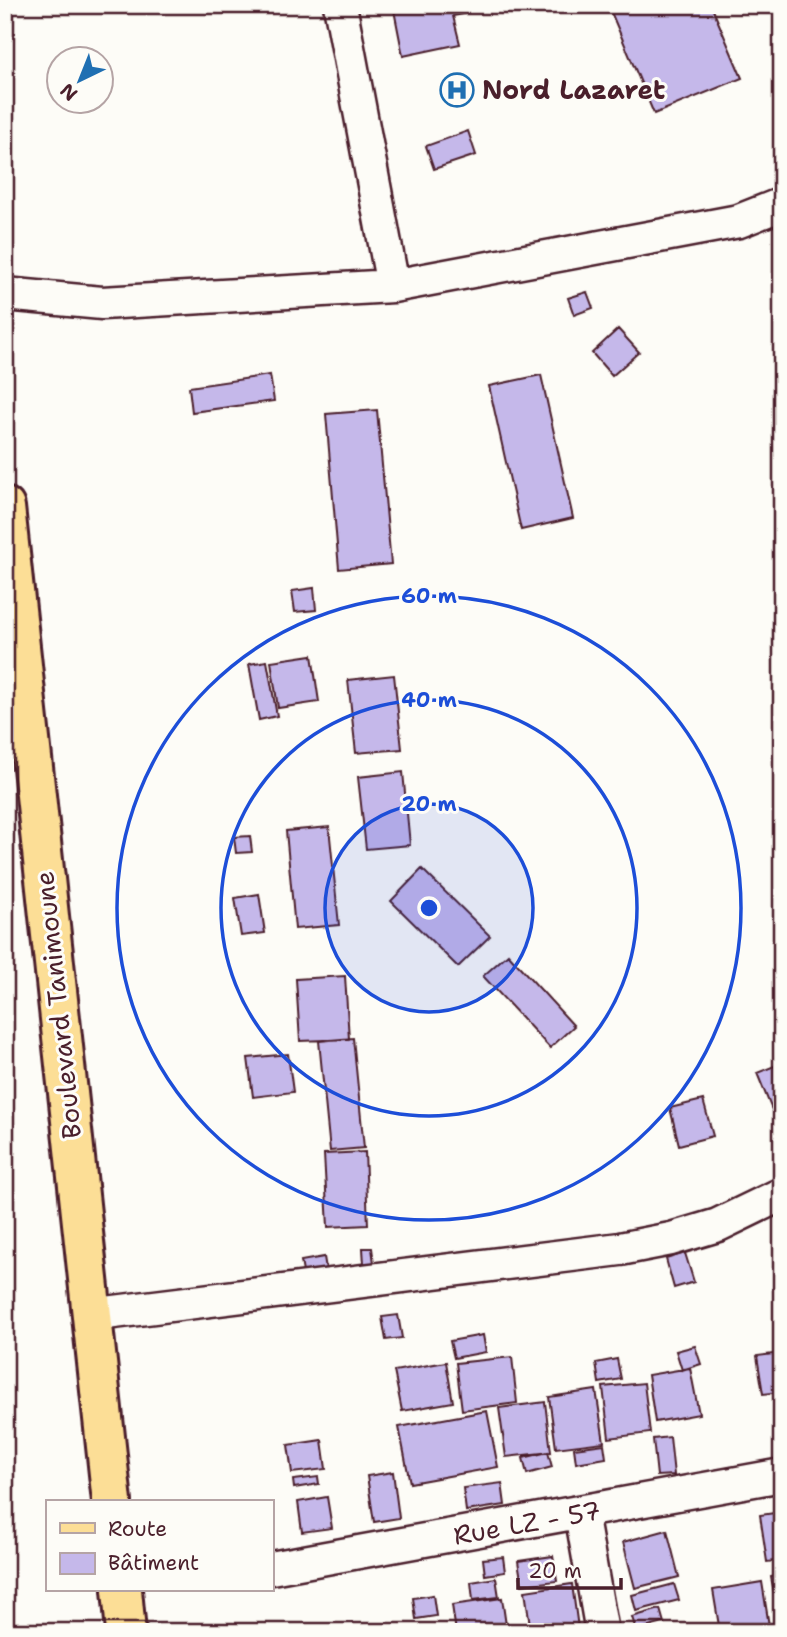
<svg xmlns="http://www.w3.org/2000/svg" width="787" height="1637" font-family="'Shantell Sans',sans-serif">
  <rect width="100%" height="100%" fill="#fdfcf7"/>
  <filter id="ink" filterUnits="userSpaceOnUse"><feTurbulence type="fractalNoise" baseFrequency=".0143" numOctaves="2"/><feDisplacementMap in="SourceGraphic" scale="14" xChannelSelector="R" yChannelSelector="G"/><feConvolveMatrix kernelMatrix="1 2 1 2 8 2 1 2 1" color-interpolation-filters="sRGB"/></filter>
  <g filter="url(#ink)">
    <path fill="#c5b8ea" stroke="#4a1f2b" stroke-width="2" d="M393,5H462L464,14L453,16L460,44L403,56Z
      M608,5H711L742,78L654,114Z
      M468,131L476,155L434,169L426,146Z
      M587,292L593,308L574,315L568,298Z
      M618,329L639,352L612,376L592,353Z
      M270,375L274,401L192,412L189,387Z
      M541,375L573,518L521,530L489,386Z
      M377,410L391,564L339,569L326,414Z
      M314,588L316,610L295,612L292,591Z
      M312,655L319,702L278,708L271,661Z
      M267,661L277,716L259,720L249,664Z
      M394,675L402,749L356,753L348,680Z
      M403,772L410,845L366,849L358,777Z
      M329,827L339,925L295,929L286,831Z
      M250,836L252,852L236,853L234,837Z
      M422,869L490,936L458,967L391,901Z
      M259,894L265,933L241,936L235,898Z
      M508,954L574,1026L550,1048L483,976Z
      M345,976L349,1039L300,1041L296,979Z
      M353,1038L364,1148L330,1151L319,1041Z
      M288,1054L293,1092L253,1097L248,1058Z
      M782,1063V1106L772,1110L757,1073Z
      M703,1100L713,1136L679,1145L670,1108Z
      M365,1152L368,1225L328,1227L324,1154Z
      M363,1248H372L374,1263L364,1264Z
      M685,1253L694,1282L674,1288L666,1259Z
      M324,1257L327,1275L304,1278L301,1261Z
      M398,1315L402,1338L386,1340L382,1317Z
      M483,1335L486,1352L454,1358L450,1341Z
      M695,1346L701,1364L682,1370L676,1351Z
      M782,1353V1392L763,1394L757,1356Z
      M512,1357L517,1403L462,1410L456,1363Z
      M617,1359L621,1379L599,1383L596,1363Z
      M446,1362L453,1402L402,1411L394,1371Z
      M690,1368L699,1414L655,1422L648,1375Z
      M644,1383L650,1433L609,1438L603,1387Z
      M596,1390L604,1442L556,1448L549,1397Z
      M545,1402L551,1452L506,1457L499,1408Z
      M487,1411L498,1467L410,1483L399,1427Z
      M670,1437L674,1475L657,1476L653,1439Z
      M322,1440L326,1469L292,1473L288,1445Z
      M604,1444L606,1458L576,1463L574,1448Z
      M548,1452L552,1467L527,1474L523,1458Z
      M393,1472L399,1518L374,1522L367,1476Z
      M318,1477L319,1484L294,1488L293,1480Z
      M502,1483L505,1505L466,1511L463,1488Z
      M327,1497L332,1528L302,1532L298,1502Z
      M782,1512V1560L767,1562L760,1515Z
      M667,1530L679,1577L635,1588L623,1542Z
      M553,1556L557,1581L522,1585L518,1561Z
      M503,1557L505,1572L485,1575L483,1559Z
      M782,1575V1611L778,1612L771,1577Z
      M496,1578L499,1597L473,1600L471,1582Z
      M762,1582L770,1632H720L713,1590Z
      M572,1584L578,1628L531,1632L525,1591Z
      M674,1584L679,1600L636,1611L632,1595Z
      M433,1595L436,1616L416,1619L413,1598Z
      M502,1598L507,1632H456L452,1605Z
      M660,1609L664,1623L636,1630L632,1617Z
      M346,1627L347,1632H315Z"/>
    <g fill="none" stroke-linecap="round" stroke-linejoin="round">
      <defs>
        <path id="minor" d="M340,5L393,286
          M5,294L102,303L393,286L739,221L782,204
          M90,1315L620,1249L671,1239L718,1225L782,1194
          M581,1513L602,1632
          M271,1568L782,1475"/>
        <path id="primary" d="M5,507L112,1502
          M122,1590L126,1632"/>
      </defs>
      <use href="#minor" stroke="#4a1f2b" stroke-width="37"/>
      <use href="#primary" stroke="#4a1f2b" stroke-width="44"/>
      <use href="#minor" stroke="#fdfcf7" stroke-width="32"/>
      <use href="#primary" stroke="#fcde96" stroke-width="38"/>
    </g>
  </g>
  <circle cx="429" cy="908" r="104" fill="#1d4ed8" fill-opacity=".12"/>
  <g fill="none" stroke="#1d4ed8" stroke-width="3.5">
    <circle cx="429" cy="908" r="104"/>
    <circle cx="429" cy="908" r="208"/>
    <circle cx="429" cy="908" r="312"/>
  </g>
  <defs>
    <symbol id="hospital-ring" viewBox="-11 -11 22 22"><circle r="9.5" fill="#fdfcf7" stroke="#1f6fb2" stroke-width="1.5"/><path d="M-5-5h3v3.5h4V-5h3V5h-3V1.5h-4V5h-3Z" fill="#1f6fb2"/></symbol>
  </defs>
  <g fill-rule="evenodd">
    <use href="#hospital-ring" x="438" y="71" width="38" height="38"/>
  </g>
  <g text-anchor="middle" stroke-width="6" stroke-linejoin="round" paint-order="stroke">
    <g font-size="26" font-weight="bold" fill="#4a1f2b" stroke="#fdfcf7" text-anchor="start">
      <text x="482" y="99">Nord Lazaret</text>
    </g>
    <g font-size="26" fill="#4a1f2b" stroke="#fdfcf7">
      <text transform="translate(58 1005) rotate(-96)" y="9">Boulevard Tanimoune</text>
      <text transform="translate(527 1523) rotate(-10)" y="9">Rue LZ - 57</text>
    </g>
  </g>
  <circle cx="429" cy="908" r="10" fill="#1d4ed8" stroke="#fdfcf7" stroke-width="3.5"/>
  <g font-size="21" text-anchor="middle" font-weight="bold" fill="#1d4ed8" stroke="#fdfcf7" stroke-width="6" stroke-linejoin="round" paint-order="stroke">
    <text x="429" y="603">60 m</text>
    <text x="429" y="707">40 m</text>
    <text x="429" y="811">20 m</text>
  </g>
  <rect width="787" height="1637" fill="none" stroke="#fdfcf7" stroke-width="28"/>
  <rect x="14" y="14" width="759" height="1609" fill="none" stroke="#4a1f2b" stroke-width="2.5" filter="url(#ink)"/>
  <rect x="46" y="1500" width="228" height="91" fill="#fdfcf7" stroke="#b5a4a5" stroke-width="2"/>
  <rect x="60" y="1523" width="35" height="10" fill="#fcde96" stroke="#b5a4a5" stroke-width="2"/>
  <text x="108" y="1536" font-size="21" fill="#4a1f2b">Route</text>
  <rect x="60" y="1553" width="35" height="21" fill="#c5b8ea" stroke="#b5a4a5" stroke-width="2"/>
  <text x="108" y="1570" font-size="21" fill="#4a1f2b">Bâtiment</text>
  <g transform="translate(80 80) rotate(223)"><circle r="33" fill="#fdfcf7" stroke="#b5a4a5" stroke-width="2"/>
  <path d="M0-5L12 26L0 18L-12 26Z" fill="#1f6fb2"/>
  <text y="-10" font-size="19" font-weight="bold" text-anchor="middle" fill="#4a1f2b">N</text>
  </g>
  <path d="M518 1578v10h103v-10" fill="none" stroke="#4a1f2b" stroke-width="3.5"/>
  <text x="528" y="1578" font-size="21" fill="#4a1f2b" stroke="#fdfcf7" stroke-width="5" paint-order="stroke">20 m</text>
</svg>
